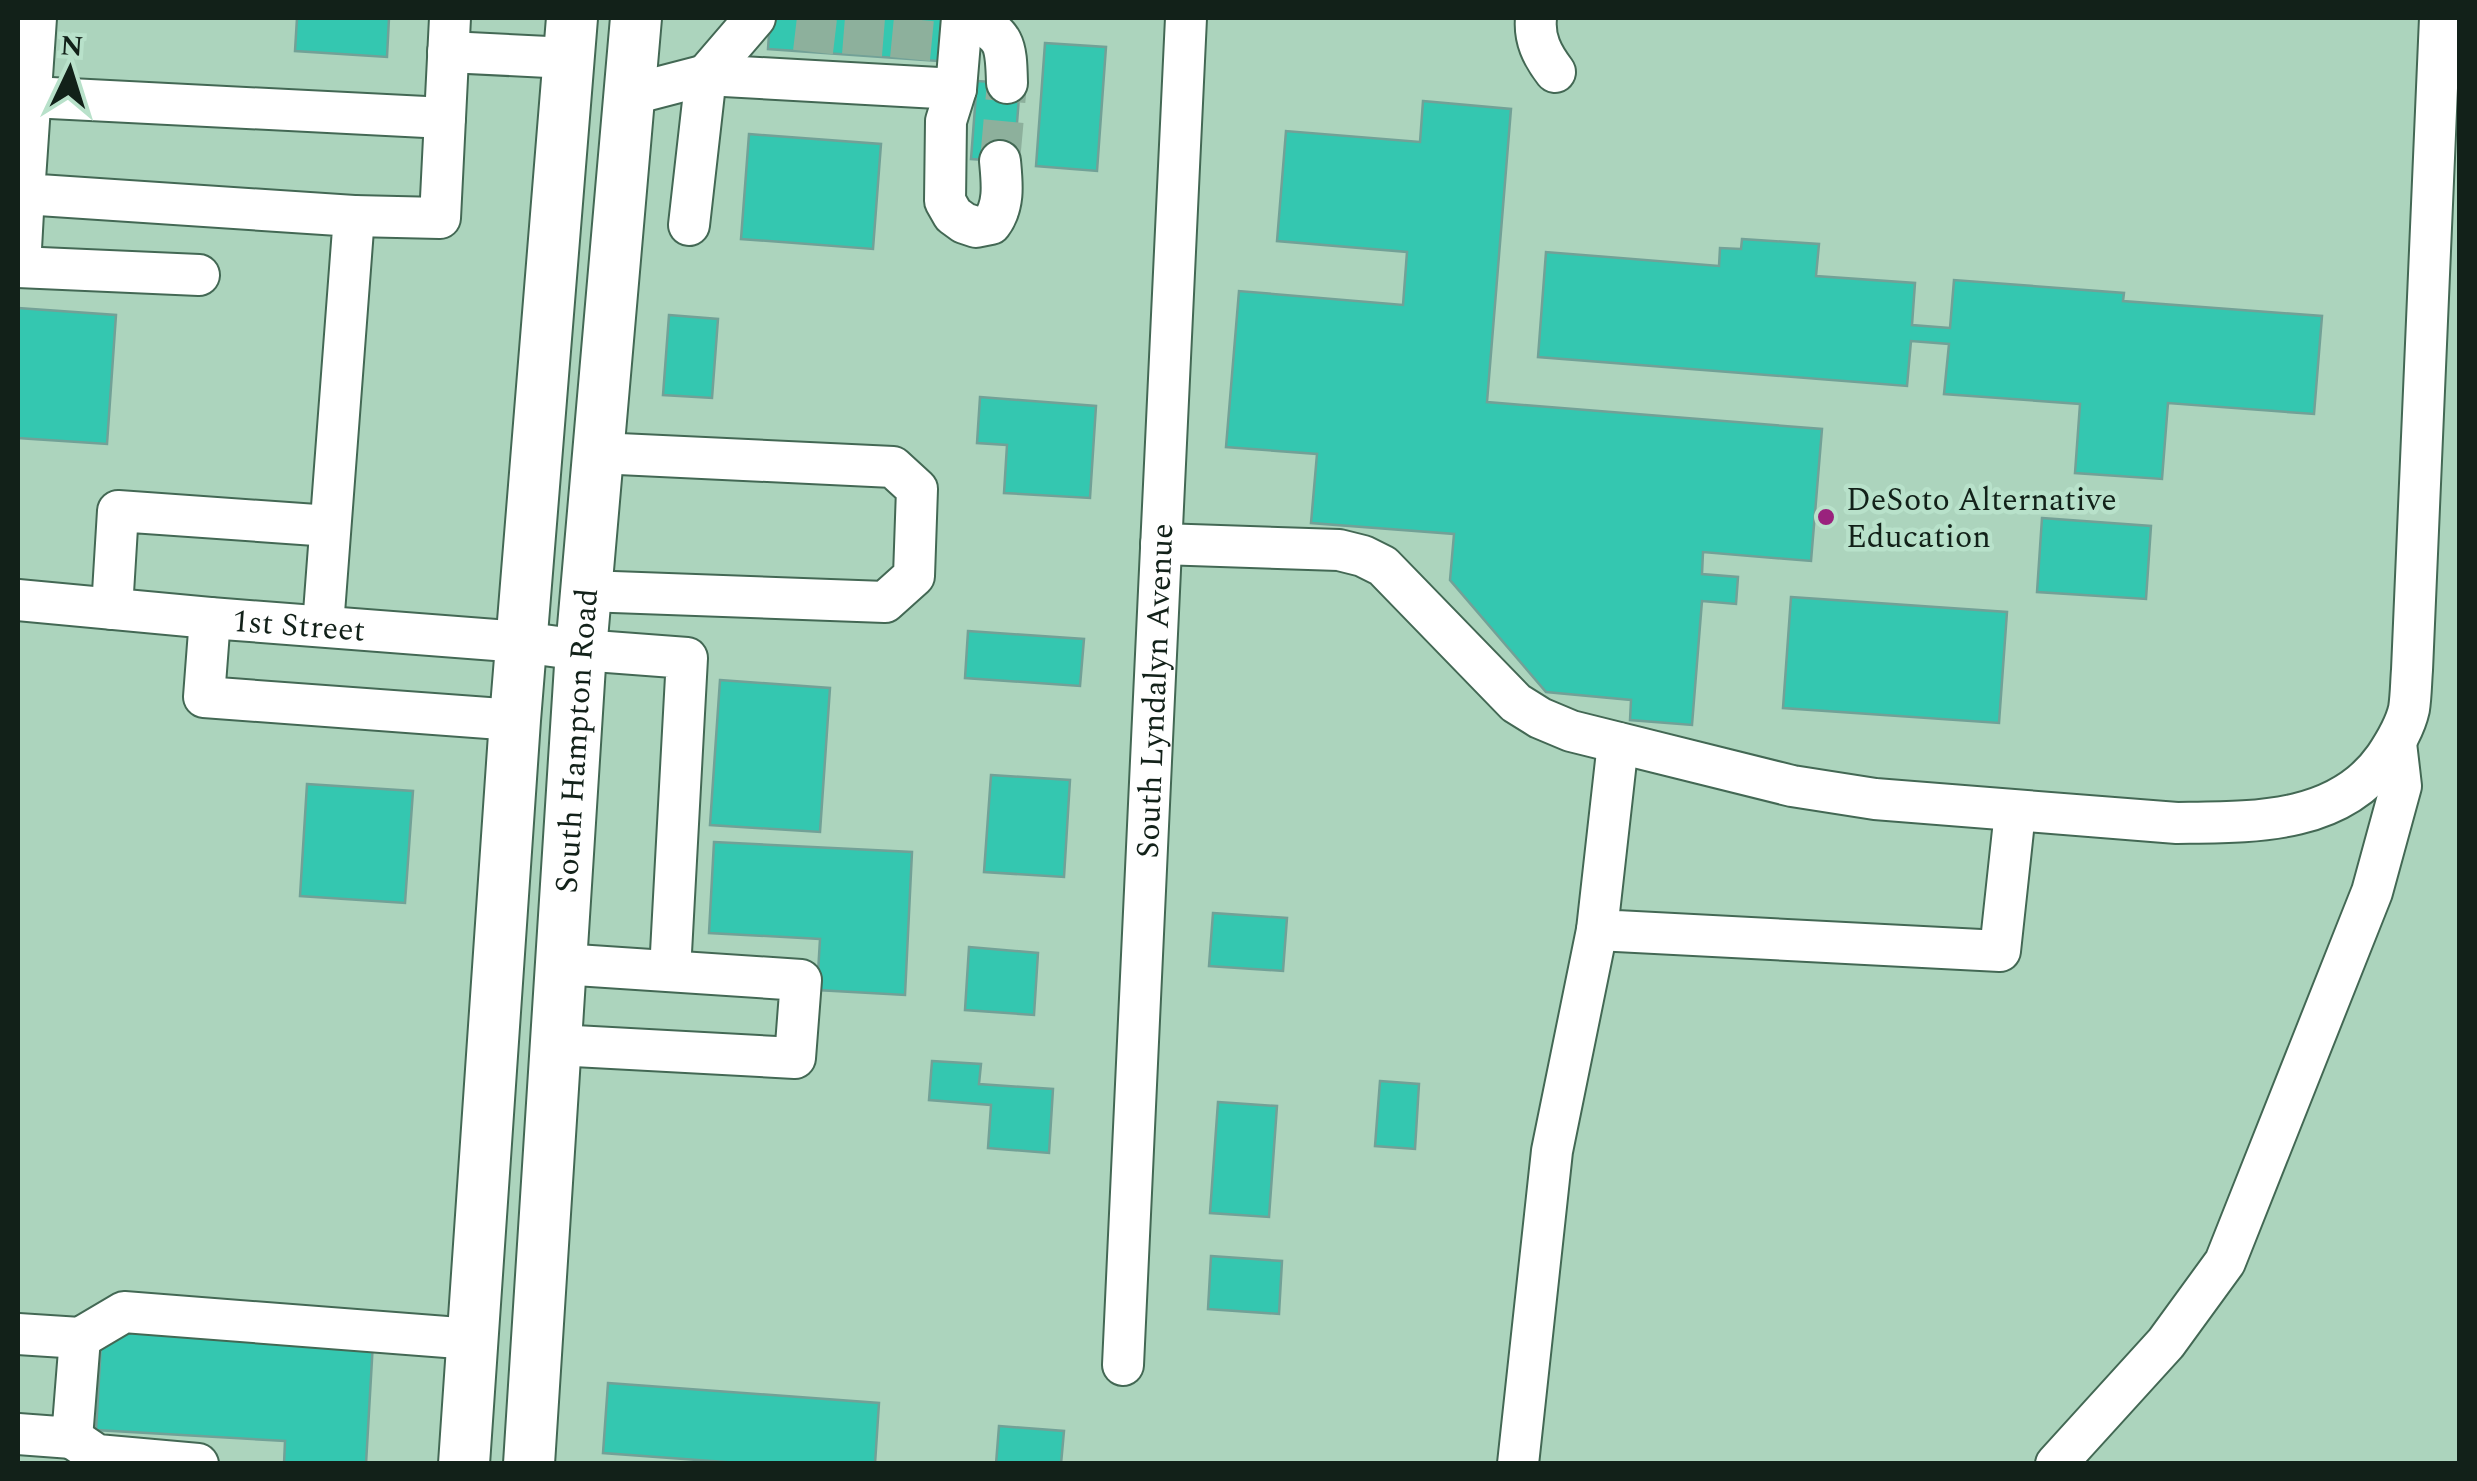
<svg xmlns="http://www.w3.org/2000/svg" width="2477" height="1481" font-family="Spectral,serif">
  <rect width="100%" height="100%" fill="#acd4bd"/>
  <path fill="#34c7b0" stroke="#72a197" stroke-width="2.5" d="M297,18H389L387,57L295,51Z
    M770,18H955L952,62L768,49Z
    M1045,43L1106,47L1097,171L1036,166Z
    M977,81L1020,84L1014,162L971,159Z
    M1423,101L1511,109L1487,402L1822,429L1811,561L1703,552L1702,574L1738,577L1736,604L1702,601L1692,725L1630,720L1631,700L1546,692L1450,580L1454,534L1311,523L1317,454L1226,447L1239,291L1403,305L1407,252L1277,241L1286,131L1420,142Z
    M749,134L881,144L873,249L741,239Z
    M1742,239L1819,244L1816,276L1915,283L1912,325L1950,328L1954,280L2124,293L2123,301L2322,316L2314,414L2168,403L2162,479L2075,473L2080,404L1944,394L1949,344L1911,341L1907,386L1538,357L1546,252L1719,266L1720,248L1741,249Z
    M18,308L116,315L107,444L18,438Z
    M669,315L718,319L712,398L663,395Z
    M980,397L1096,406L1090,498L1004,493L1007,445L977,443Z
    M2042,518L2151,526L2146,599L2037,592Z
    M1791,597L2007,612L1999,723L1783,708Z
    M968,631L1084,639L1080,686L965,678Z
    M720,680L830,688L820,832L710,825Z
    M991,775L1070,780L1064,877L984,872Z
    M307,784L413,791L405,903L300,896Z
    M714,842L912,852L905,995L817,990L820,939L709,933Z
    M1213,913L1287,918L1283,971L1209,966Z
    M969,947L1038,953L1034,1015L965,1010Z
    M932,1061L981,1064L979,1084L1053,1089L1049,1153L988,1148L991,1105L929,1100Z
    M1380,1081L1419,1084L1415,1149L1375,1146Z
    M1218,1102L1277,1106L1269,1217L1210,1213Z
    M1211,1256L1282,1261L1279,1314L1208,1309Z
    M102,1327L373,1342L366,1464H284L285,1441L96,1430Z
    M608,1383L879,1403L875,1464H752L603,1453Z
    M999,1426L1064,1431L1061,1464H996Z"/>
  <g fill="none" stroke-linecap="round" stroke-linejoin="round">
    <path stroke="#8db09c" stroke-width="40" stroke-dasharray="40 20" stroke-linecap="butt" d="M813,52L817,18
      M862,55L865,18
      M910,59L914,18
      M1000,161L1007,83"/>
    <defs>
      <g id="minor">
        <path d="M36,18L24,194L354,216L323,626"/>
        <path d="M969,18C1006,35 1006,44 1007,83"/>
        <path d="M1536,18C1534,39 1542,55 1555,72"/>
        <path d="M448,52L568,58"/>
        <path d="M956,89L946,121L945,201L953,215L964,223L976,227L991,224C1005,205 1002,183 1000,161"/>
        <path d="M629,95L706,75L956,89L962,18"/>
        <path d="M31,97L445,118"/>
        <path d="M354,216L440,218L450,18"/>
        <path d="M689,225L706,75L755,18"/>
        <path d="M18,267L199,275"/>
        <path d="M20,267L24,194"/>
        <path d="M1161,544L1339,550L1363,556L1383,566L1516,703L1540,718L1571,731L1792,786L1875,799L2177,823C2251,822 2338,825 2385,758C2395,743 2405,727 2409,709C2411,696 2411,682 2412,670L2440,18"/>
        <path d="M586,591L885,602L914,576L917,489L893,467L598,453"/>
        <path id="s1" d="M18,600L210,618L521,642L581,650L687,658L670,971"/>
        <path d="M112,609L118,511L330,526"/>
        <path d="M210,618L204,697L515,720"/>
        <path d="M1618,743L1597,930L2000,951L2015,812"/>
        <path d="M556,1045L795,1058L801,980L561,964"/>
        <path d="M18,1334L80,1338L124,1312L472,1339"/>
        <path id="s2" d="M1123,1365C1146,916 1162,467 1186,18"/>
        <path d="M18,1434L72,1438L80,1338"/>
        <path d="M72,1438L97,1455L198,1464"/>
        <path d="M1518,1464L1552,1151L1597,930"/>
        <path d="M2056,1464L2166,1343L2225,1262L2372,892L2401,786L2396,743"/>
      </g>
      <g id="major">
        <path d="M464,1464L515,720L572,18"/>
        <path id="s3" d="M529,1464L581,650L636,18"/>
      </g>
    </defs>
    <use href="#minor" stroke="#436854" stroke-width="44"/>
    <use href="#major" stroke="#436854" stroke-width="54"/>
    <use href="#minor" stroke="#fff" stroke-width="40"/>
    <use href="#major" stroke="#fff" stroke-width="50"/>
  </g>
  <circle fill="#9a227d" stroke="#b8e1ca" stroke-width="4" cx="1826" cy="517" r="10"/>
  <g text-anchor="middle" stroke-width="9" stroke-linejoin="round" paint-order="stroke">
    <g font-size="32" fill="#122119" stroke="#b8e1ca" text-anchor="start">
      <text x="1846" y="510">DeSoto Alternative<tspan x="1846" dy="37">Education</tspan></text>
    </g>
    <g font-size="32" fill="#122119" stroke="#b8e1ca">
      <text dy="11" stroke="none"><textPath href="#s1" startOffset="282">1st Street</textPath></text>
      <text dy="11" stroke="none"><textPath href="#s2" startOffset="675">South Lyndalyn Avenue</textPath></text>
      <text dy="11" stroke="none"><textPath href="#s3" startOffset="725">South Hampton Road</textPath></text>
    </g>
  </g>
  <rect width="2477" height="1481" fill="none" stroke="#122119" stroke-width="40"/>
  <g transform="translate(70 70) rotate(4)" stroke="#b8e1ca" stroke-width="8" paint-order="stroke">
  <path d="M0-8L18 38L0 25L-18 38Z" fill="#122119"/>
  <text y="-15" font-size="28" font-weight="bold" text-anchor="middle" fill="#122119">N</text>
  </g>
</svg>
